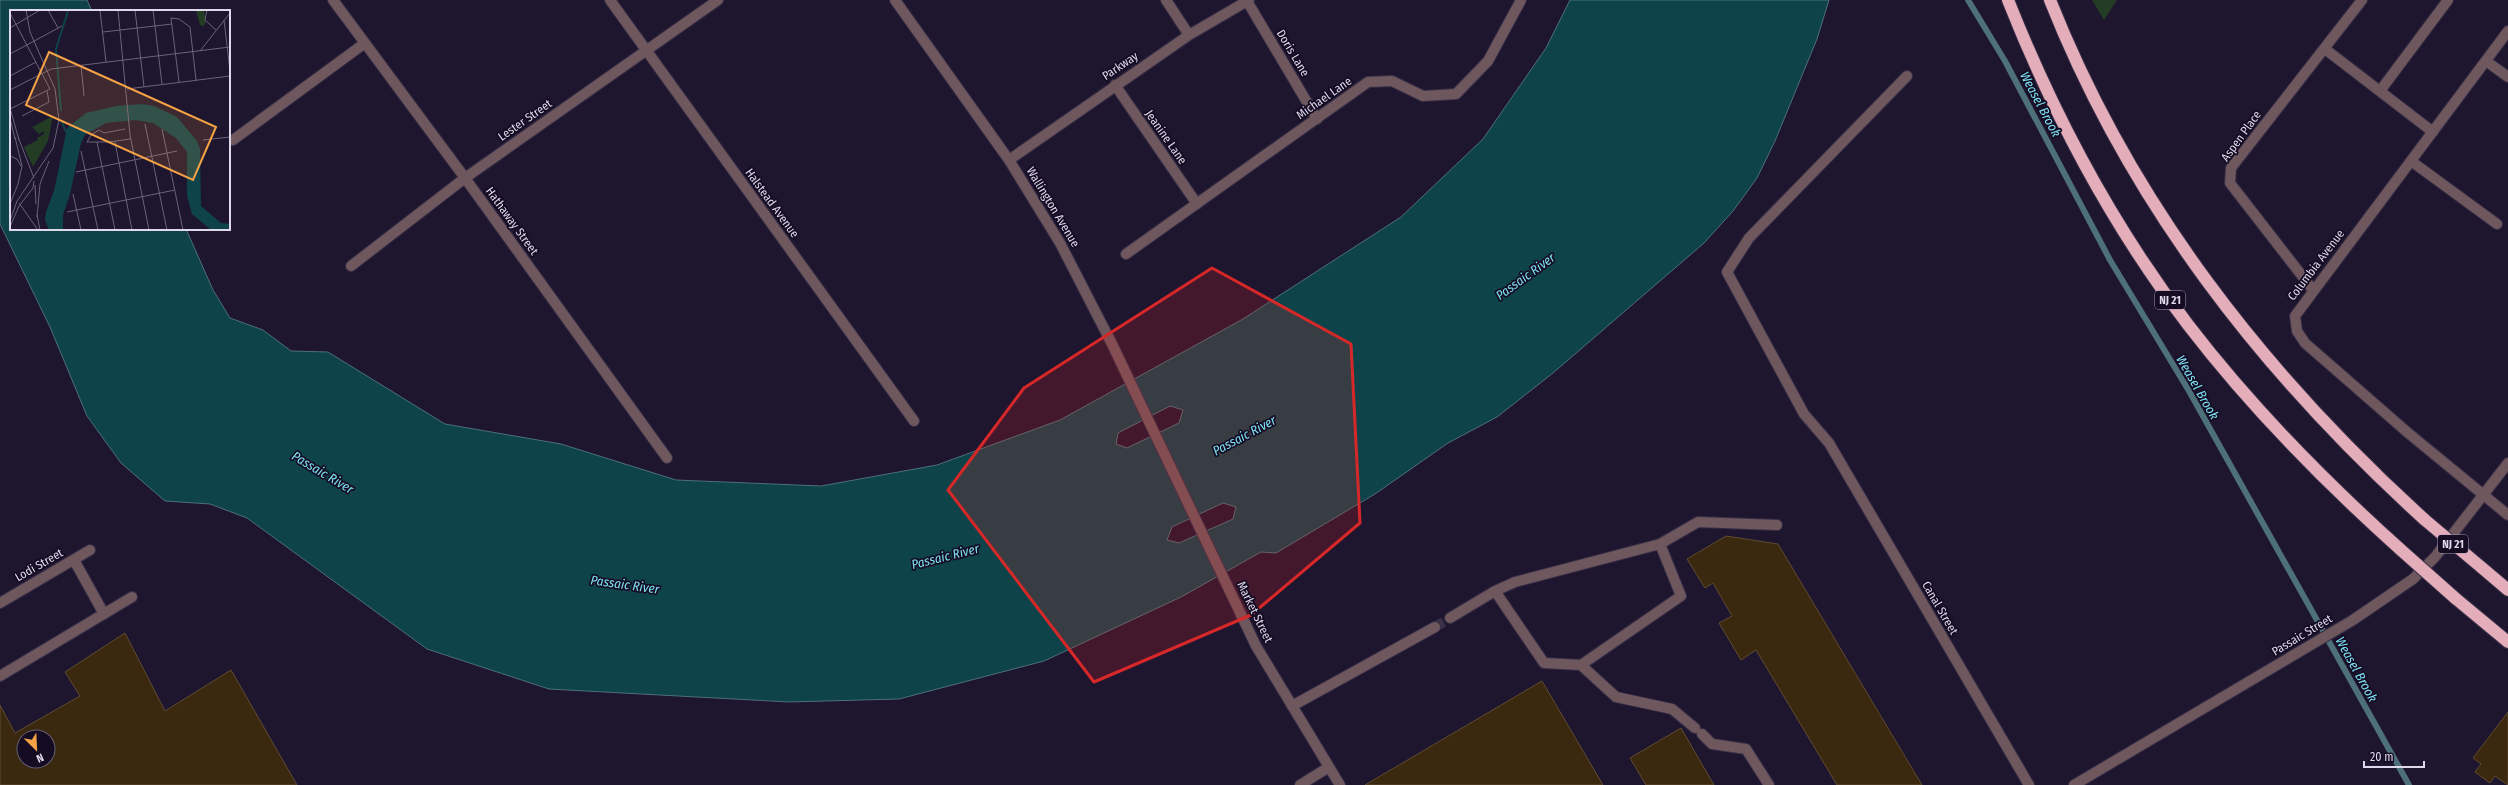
<svg xmlns="http://www.w3.org/2000/svg" width="2508" height="785" font-family="'Fira Sans Condensed',sans-serif">
  <rect width="100%" height="100%" fill="#1e152e"/>
  <path fill="#223d24" d="M2092,0H2117L2104,20Z"/>
  <path fill="#0f434a" stroke="#4d707a" fill-rule="evenodd" d="M0,0H87L92,11H11V229H186L213,290L230,318L263,330L291,351L328,352L445,424L561,444L676,480L821,486L937,465L1060,420L1243,319L1401,217L1483,139L1546,48L1570,0H1829L1817,39L1775,141L1757,178L1733,211L1704,243L1553,373L1497,417L1448,443L1375,494L1276,553L1261,552L1181,597L1044,661L899,699L789,702L549,689L427,649L247,518L210,504L165,501L121,463L87,416L50,327L0,224ZM1170,406L1183,410L1179,423L1127,448L1116,444L1118,433ZM1223,503L1236,507L1233,519L1179,543L1167,540L1172,527Z"/>
  <g fill="none" stroke-linecap="round" stroke-linejoin="round">
    <path stroke="#4d707a" stroke-width="6" d="M1968,0L2005,61L2110,260L2189,391L2409,785"/>
  </g>
  <path fill="#3a280f" stroke="#604c32" fill-rule="evenodd" d="M1726,536L1778,544L1922,785H1837L1756,650L1741,660L1719,623L1732,616L1713,583L1705,588L1687,559Z
    M125,633L165,711L231,670L297,785H0V705L15,733L80,696L65,672ZM24,737H48V761H24Z
    M1542,681L1603,785H1365Z
    M2508,712V785L2495,776L2490,783L2475,772L2481,764L2473,758Z
    M1681,728L1714,785H1646L1630,758Z"/>
  <g fill="none" stroke-linecap="round" stroke-linejoin="round">
    <path stroke="#3b324a" stroke-width="10" stroke-dasharray="10 5" stroke-linecap="butt" d="M1435,627L1450,618"/>
    <defs>
      <path id="minor" d="M333,0L465,178L667,458
        M610,0L914,421
        M895,0L1009,160L1060,243L1112,344L1256,646L1340,785
        M1166,0L1189,35
        M1247,1L1317,119
        M2508,31L2295,316L2297,331L2305,343L2407,432L2508,515
        M2325,49L2433,132
        M2486,61L2508,77
        M1907,76L1749,238L1727,272L1804,414L1829,443L2029,785
        M1115,85L1197,204
        M2380,91L2448,0
        M233,140L365,43
        M1009,160L1189,35L1249,0
        M2411,161L2497,224
        M1126,254L1368,82L1392,81L1423,96L1456,94L1488,61L1521,0
        M351,266L465,178L718,0
        M2313,290L2230,183L2231,168L2362,0
        M74,560L104,614
        M1495,591L1515,582L1660,544
        M0,603L90,550
        M1450,618L1495,591L1544,663L1581,665L1681,596L1660,544L1698,522L1777,525
        M1581,665L1616,697L1672,709L1695,728
        M0,676L132,597
        M1292,706L1435,627
        M1702,734L1712,744L1746,749L1769,785
        M1300,785L1329,767
        M2074,785L2353,620L2413,579L2435,557L2508,463"/>
      <path id="highway" d="M2008,0C2054,116 2113,227 2189,326C2252,408 2324,481 2401,550
        M2050,0C2131,204 2263,373 2425,520
        M2481,567L2508,590
        M2455,598L2508,642"/>
    </defs>
    <use href="#minor" stroke="#393048" stroke-width="12"/>
    <use href="#highway" stroke="#393048" stroke-width="14"/>
    <use href="#minor" stroke="#6e575d" stroke-width="10"/>
    <use href="#highway" stroke="#e4adba" stroke-width="12"/>
    <defs>
      <path id="highway-bridge" d="M2425,520L2481,567
        M2401,550L2455,598"/>
    </defs>
    <use href="#highway-bridge" stroke="#393048" stroke-width="14" stroke-linecap="butt"/>
    <use href="#highway-bridge" stroke="#e4adba" stroke-width="12"/>
  </g>
  <path fill="#d62828" fill-opacity="0.2" stroke="#d62828" stroke-width="3" stroke-linejoin="round" d="M1212,268L1351,344L1360,523L1251,615L1094,682L948,490L1024,388Z"/>
  <g text-anchor="middle" stroke-width="3.5" stroke-linejoin="round" paint-order="stroke">
    <g fill="#150c24" stroke="#a29caf" stroke-width="1">
      <rect x="2155" y="291" width="30" height="18" rx="3"/>
      <rect x="2438" y="535" width="30" height="18" rx="3"/>
    </g>
    <g font-size="11" font-weight="bold" fill="#ded9eb">
      <text x="2170" y="304">NJ 21</text>
      <text x="2453" y="548">NJ 21</text>
    </g>
    <g font-size="12" fill="#ded9eb" stroke="#150c24">
      <text transform="translate(1293 53) rotate(59)" y="4">Doris Lane</text>
      <text transform="translate(1120 66) rotate(-34)" y="4">Parkway</text>
      <text transform="translate(1324 98) rotate(-35)" y="4">Michael Lane</text>
      <text transform="translate(525 120) rotate(-35)" y="4">Lester Street</text>
      <text transform="translate(2241 136) rotate(-54)" y="4">Aspen Place</text>
      <text transform="translate(1166 137) rotate(55)" y="4">Jeanine Lane</text>
      <text transform="translate(772 203) rotate(54)" y="4">Halstead Avenue</text>
      <text transform="translate(1053 207) rotate(59)" y="4">Wallington Avenue</text>
      <text transform="translate(512 221) rotate(54)" y="4">Hathaway Street</text>
      <text transform="translate(2316 265) rotate(-53)" y="4">Columbia Avenue</text>
      <text transform="translate(39 565) rotate(-30)" y="4">Lodi Street</text>
      <text transform="translate(1940 608) rotate(60)" y="4">Canal Street</text>
      <text transform="translate(1255 612) rotate(64)" y="4">Market Street</text>
      <text transform="translate(2302 635) rotate(-31)" y="4">Passaic Street</text>
    </g>
    <g font-size="13" font-style="italic" fill="#7de2f2" stroke="#150c24">
      <text transform="translate(2041 104) rotate(62)" y="5">Weasel Brook</text>
      <text transform="translate(1525 276) rotate(-36)" y="5">Passaic River</text>
      <text transform="translate(2198 387) rotate(60)" y="5">Weasel Brook</text>
      <text transform="translate(1244 435) rotate(-28)" y="5">Passaic River</text>
      <text transform="translate(323 472) rotate(31)" y="5">Passaic River</text>
      <text transform="translate(945 556) rotate(-14)" y="5">Passaic River</text>
      <text transform="translate(625 584) rotate(8)" y="5">Passaic River</text>
      <text transform="translate(2357 669) rotate(61)" y="5">Weasel Brook</text>
    </g>
  </g>
  <g transform="translate(10 10)">
    <rect width="220" height="220" fill="#1e152e"/>
    <path d="M186,0H194L196,13L193,16L190,15ZM43,106L38,131L23,157L14,137L28,130L27,128L34,124V121L29,124L22,117Z" fill="#223d24"/>
    <path d="M133,94L144,96L167,107L187,131L190,139L191,196L211,213L220,214V220H201L182,204L177,186V142L166,128L143,113L125,110L96,113L75,125L71,133L60,184L53,205V220H39L35,210L36,202L44,181L57,118L76,103L106,96Z" fill="#0f434a"/>
    <path fill="none" stroke="#0f434a" stroke-width="2" d="M51,101L46,39L58,1M51,110L56,122"/>
    <path fill="none" stroke="#6b637a" stroke-width="1" d="M38,0L48,18M90,0L96,52M108,0L120,125L139,220M125,0L134,77M143,0L152,74M197,0L195,10L206,20M0,3L40,79L0,99M214,10L220,61M0,18L30,0M93,22L162,14M190,41L220,3M0,44L52,16M71,55L74,86M0,66L26,52M169,72L161,8L169,9L180,17L186,70M117,79L220,66M0,80L41,59L220,37M0,98L9,130M12,106L39,92L37,81M1,112L5,129M135,114L157,220M115,119L94,123L89,120L81,125L77,132H99L120,129M152,119L173,220M8,127L24,168M193,130L220,127M87,132L105,220M105,132L122,220M71,141L88,220M0,146L7,149L11,156M66,162L167,141M25,175L26,194M63,184L71,220M9,193L28,220M0,194L8,174L12,156L5,127M57,202L165,180M27,205L30,220M27,207L30,174L39,151M0,211L7,191L43,138L49,110L45,79L20,22L16,0M0,217L9,196L23,178L24,171"/>
    <path fill="#f5a346" fill-opacity="0.15" stroke="#f5a346" stroke-width="2" d="M39,42L206,117L183,170L16,95Z"/>
    <rect width="220" height="220" fill="none" stroke="#ded9eb" stroke-width="2"/>
  </g>
  <g transform="translate(36 749) rotate(156)"><circle r="19" fill="#150c24" stroke="#655e74"/>
  <path d="M0-3L7 15L0 10L-7 15Z" fill="#f5a346"/>
  <text y="-6" font-size="11" font-weight="bold" text-anchor="middle" fill="#ded9eb">N</text>
  </g>
  <path d="M2364 761v6h60v-6" fill="none" stroke="#ded9eb" stroke-width="2"/>
  <text x="2370" y="761" font-size="12" fill="#ded9eb" stroke="#150c24" stroke-width="3" paint-order="stroke">20 m</text>
</svg>
